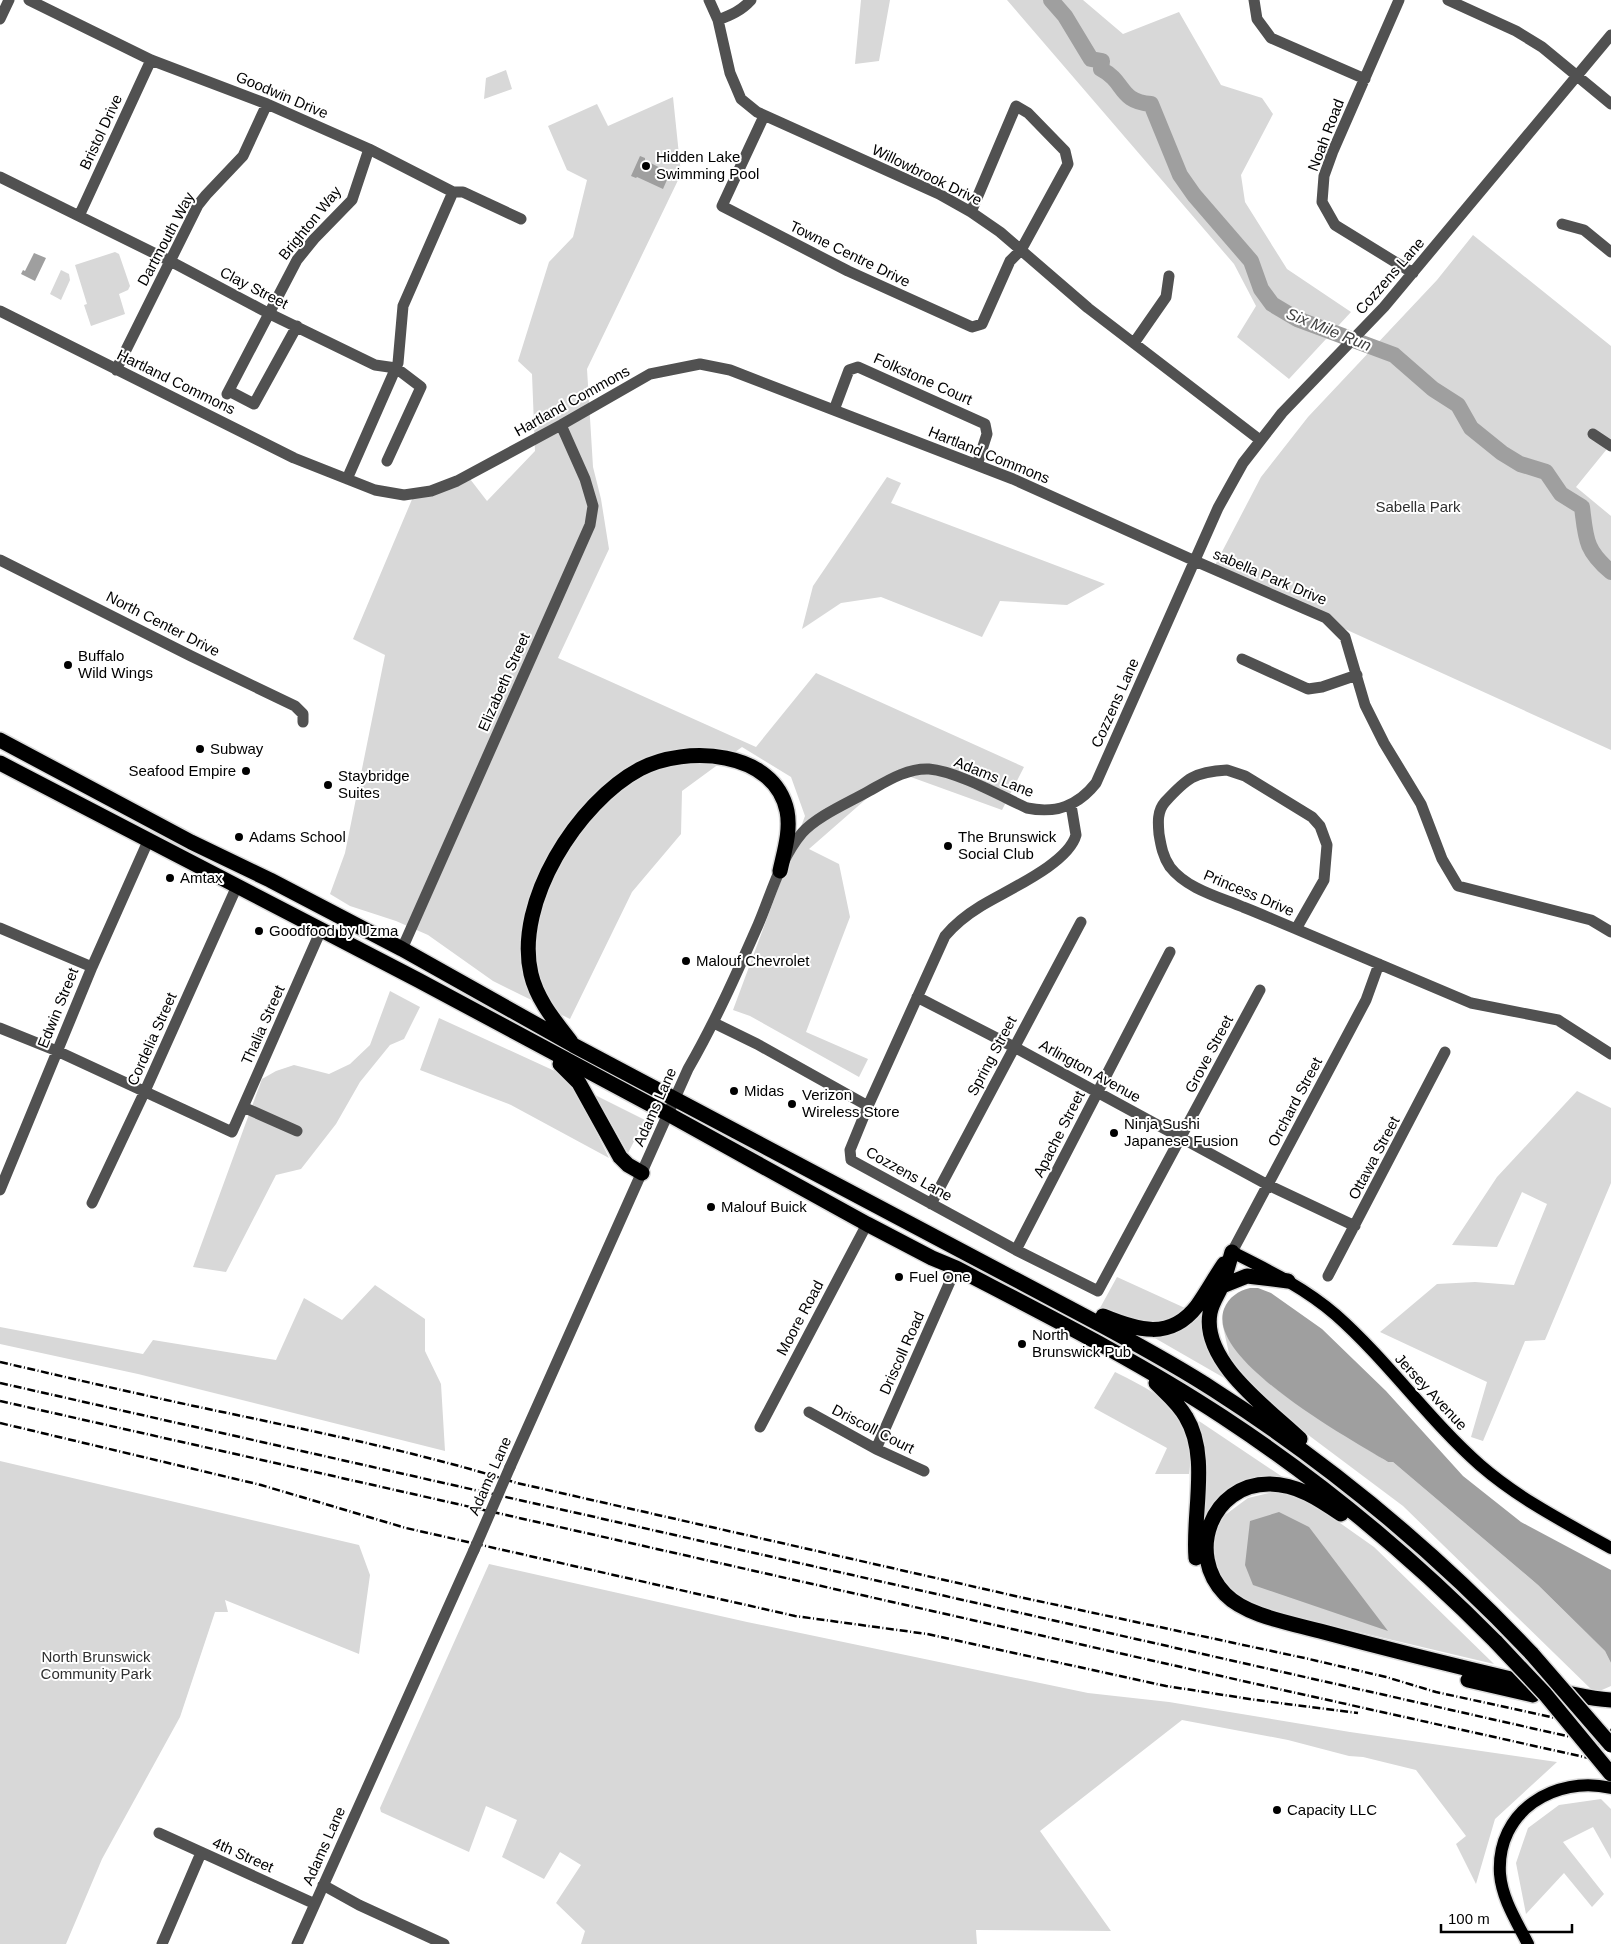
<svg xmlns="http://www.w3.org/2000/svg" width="1611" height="1944" font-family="Helvetica,sans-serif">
  <rect width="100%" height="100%" fill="#fff"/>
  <path fill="#d8d8d8" d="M861,0H890L879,61L855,64Z
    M1007,0H1083L1123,34L1179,12L1221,85L1262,98L1273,114L1241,175L1245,202L1287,269L1351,312L1289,379L1237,337L1256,306L1234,264Z
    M506,70L512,89L484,99L486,78Z
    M673,97L681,174L587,369L593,467L601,499L609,549L558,658L756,747L816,673L1024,767L1002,810L897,772L809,849L839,864L850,917L806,1032L868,1059L859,1077L750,1016L733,1010L805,816L791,777L742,747L682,791L681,834L632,892L570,1019L493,981L428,935L396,921L350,906L330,894L345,853L385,655L353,639L413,497L470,479L487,501L535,451L532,374L518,361L549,262L573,237L587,180L567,170L548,126L597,104L608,126Z
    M1473,235L1611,346V444L1576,487L1611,516V750L1213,569L1261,477L1308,417L1437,280Z
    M115,252L119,254L130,286L128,290L119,294L125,314L91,326L84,305L87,304L75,265Z
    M61,270L69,274L70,280L61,300L50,294Z
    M887,477L901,483L891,503L1105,584L1067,605L1000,601L982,637L881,597L841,603L802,629L813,586Z
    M390,991L420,1007L404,1039L390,1045L360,1082L336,1124L301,1169L276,1175L226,1272L193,1267L262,1079L276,1071L294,1065L329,1074L350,1064L370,1045Z
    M439,1018L570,1078L609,1158L511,1105L420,1070Z
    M1577,1091L1611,1108V1183L1545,1340L1525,1341L1483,1441L1471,1437L1487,1382L1380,1332L1437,1284L1475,1282L1514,1285L1547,1204L1522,1192L1497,1247L1452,1245L1497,1177Z
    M595,1095L645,1120L628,1153Z
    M1117,1277L1185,1308L1165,1322L1134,1324L1100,1308Z
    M375,1285L425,1319V1351L441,1384L445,1451L138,1374L0,1344V1327L143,1354L153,1340L276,1360L304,1298L342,1320Z
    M1202,1311L1209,1348L1226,1379L1153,1337L1165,1334Z
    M1222,1322C1239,1367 1278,1391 1316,1416C1340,1432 1364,1447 1388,1462H1393L1538,1585L1605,1651L1611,1663V1686L1595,1693L1403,1506L1271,1407L1230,1358Z
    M1115,1372C1147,1388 1183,1404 1191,1444C1192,1453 1190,1465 1189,1474H1155L1167,1448L1094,1408Z
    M1199,1421L1287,1480C1278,1479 1267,1477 1259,1478C1233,1482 1217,1501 1203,1521L1202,1441Z
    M0,1461L359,1545L370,1575L359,1654L225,1600L228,1612H215L180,1717L102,1859L66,1944H0Z
    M1277,1491L1306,1499L1374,1547L1494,1664L1278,1613L1240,1597L1226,1587L1216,1567L1212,1537L1225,1515L1248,1498Z
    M489,1564L747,1622L1088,1693L1169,1702L1350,1732L1557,1762L1495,1819L1476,1884L1456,1844L1466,1836L1416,1770L1363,1757L1349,1756L1288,1740L1182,1720L1040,1831L1111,1931L976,1930L977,1944H581L585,1931L556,1903L581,1865L560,1852L544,1879L502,1857L517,1820L486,1806L469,1852L381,1812L380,1808Z
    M1601,1799L1611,1809V1859L1593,1827L1563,1842L1604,1894L1592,1907L1564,1873L1526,1914L1516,1863L1528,1828L1559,1805Z"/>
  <path fill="#9f9f9f" d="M640,156L645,158V160L670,173L663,189L637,177L636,178L631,176Z
    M34,253L46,258L35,281L21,274L23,270L25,271Z
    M1250,1288H1258L1271,1293L1322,1329L1386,1391L1463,1476L1521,1522L1611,1570V1663L1605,1651L1538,1585L1393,1462H1388C1352,1440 1205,1360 1224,1309C1229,1297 1238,1291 1250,1288Z
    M1279,1512L1309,1527L1388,1631L1253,1585L1245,1565L1250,1521Z"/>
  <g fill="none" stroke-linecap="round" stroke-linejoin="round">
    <path stroke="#9f9f9f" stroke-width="16" d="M1051,0L1065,16L1091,59L1102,61L1101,69C1126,82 1118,101 1151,104L1180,175L1194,195L1251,261L1261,289L1272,304L1297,319L1394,355L1433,389L1458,405L1471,428L1502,453L1520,464L1546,472L1561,494L1582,507C1586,539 1585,550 1611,572"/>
    <defs>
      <path id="major" d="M1232,1252C1268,1270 1305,1288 1336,1315C1388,1361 1428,1419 1480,1465C1519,1499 1566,1523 1611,1548
        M1528,1944C1517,1922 1502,1899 1500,1874C1496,1811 1555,1775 1611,1788"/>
      <path id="highway" d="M0,740L191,842L270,880L402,949L573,1045L1105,1327C1142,1347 1179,1367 1214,1390C1331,1465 1437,1553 1532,1654
        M0,763L418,980L668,1114L867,1224L932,1258L956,1268C1046,1315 1138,1361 1223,1417C1322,1482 1413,1558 1496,1642
        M571,1042C555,1021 537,1000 531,974C514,902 578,802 640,769C686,745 774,750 787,811C791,831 784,852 780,871
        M560,1064L579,1083L620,1157L628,1165L642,1173
        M1232,1252C1229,1263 1226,1274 1222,1285C1218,1295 1212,1302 1210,1313C1201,1362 1270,1410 1300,1439
        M1222,1286L1247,1276L1288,1281
        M1103,1316C1137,1330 1170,1341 1197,1306C1207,1292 1215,1277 1224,1264
        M1156,1383C1167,1394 1179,1404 1186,1417C1210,1456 1192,1515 1196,1558
        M1341,1514C1319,1499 1297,1484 1269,1484C1211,1484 1186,1554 1225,1594C1246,1616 1291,1623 1320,1631C1383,1648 1447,1664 1511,1679C1543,1686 1578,1698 1611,1700
        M1468,1680L1533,1695"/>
    </defs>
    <use href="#major" stroke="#dbdbdb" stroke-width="15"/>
    <use href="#highway" stroke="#dbdbdb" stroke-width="18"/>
    <path stroke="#515151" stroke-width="11" d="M29,0L151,60L267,104L369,149L453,192H463L521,219
      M709,0L718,20L730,73L736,87L741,99L757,112L939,194L971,212L1000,232L1088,308L1260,440
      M1254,0L1257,19L1271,38L1365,79
      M1399,0L1333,151L1324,176L1322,202L1335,225L1413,273
      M1448,0L1516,31L1542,47L1611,104
      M0,19L9,0
      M718,20C731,15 741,11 751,0
      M764,116L722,206L848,271L972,327L982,324L1010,261L1021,250L1068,164L1065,151L1028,113L1016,106L971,212
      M0,177L170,261L268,313L375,365L396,368L421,387L387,461
      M79,216L151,60
      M1562,224L1584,230L1611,252
      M0,311L294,458L375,490L404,495L431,491L457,481L561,425L650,374L700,364L730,370L1013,479L1195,561L1326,618L1345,637L1365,705L1384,743L1421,804L1442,859L1458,886L1591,920L1611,932
      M1134,343L1166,297L1169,276
      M116,370L198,205L206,195L243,156L267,104
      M229,391L254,404L297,326
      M227,394L297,260L314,239L352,200L369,149
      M834,410L849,370L858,367L985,424L987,434L977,465
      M1593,434L1611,446
      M347,479L398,363L403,306L453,192
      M0,560L191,656L295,706L303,714V722
      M1242,659L1308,689L1322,687L1357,675
      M1227,770L1245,776L1312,817L1320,826L1327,845L1324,880L1296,929C1279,922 1261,914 1243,907C1219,897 1187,889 1170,867C1163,857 1161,846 1159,834C1158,823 1157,811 1165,802C1187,778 1194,772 1227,770Z
      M1071,805L1076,835C1068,864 1007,890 981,906C968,914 955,924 945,936L868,1106L850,1150L851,1160L1016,1250L1098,1291L1260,990
      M0,928L92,967
      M1296,929L1471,1003L1558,1020L1611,1054
      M402,949L590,525L593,506L585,479L561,425
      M917,997L1014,1047L1268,1185L1355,1226
      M714,1023L757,1044L868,1106
      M0,1028L57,1051L232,1132L321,930
      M243,1107L297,1131
      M0,1190L92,967L149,839
      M92,1203L145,1091L237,886
      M931,1204L1081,922
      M1016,1250L1170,952
      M1232,1252L1366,1000L1379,964
      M1328,1276L1445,1052
      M809,1412L876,1449L924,1471
      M760,1427L867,1224
      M876,1449L956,1268
      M510,1467L688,1069C715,1022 736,975 758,925C771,895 780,859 802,833C817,816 848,803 869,791C887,781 907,768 929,769C956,771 1001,796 1027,808C1056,814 1078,806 1096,783L1218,508L1243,463L1282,413L1384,307L1611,35
      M159,1833L315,1904
      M323,1885L359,1905L444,1944
      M162,1944L201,1853
      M297,1944L474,1550"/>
    <use href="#major" stroke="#000" stroke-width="12"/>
    <use href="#highway" stroke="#000" stroke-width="15"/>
    <path stroke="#000" stroke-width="2.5" stroke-dasharray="8 2.5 1 2.5" stroke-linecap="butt" d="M0,1362C79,1380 158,1399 237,1415C331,1435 425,1454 517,1483L1024,1598L1309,1659L1386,1677L1436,1692L1611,1730
      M0,1383L1611,1746
      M0,1401L1283,1690L1611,1763
      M0,1423L261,1485L406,1528L795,1616L927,1634L1166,1686L1256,1700L1358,1713"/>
    <defs>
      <path id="highway-bridge" d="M1496,1642L1545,1694L1611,1774
        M1532,1654L1611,1745"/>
    </defs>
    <use href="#highway-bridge" stroke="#dbdbdb" stroke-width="18" stroke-linecap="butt"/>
    <path stroke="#515151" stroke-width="11" d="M474,1550L510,1467"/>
    <use href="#highway-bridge" stroke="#000" stroke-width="15"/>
  </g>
  <g fill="#000" stroke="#fff" stroke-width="2">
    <circle cx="646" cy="166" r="5"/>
    <circle cx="68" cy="665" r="5"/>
    <circle cx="200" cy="749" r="5"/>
    <circle cx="246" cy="771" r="5"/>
    <circle cx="328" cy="785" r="5"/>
    <circle cx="239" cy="837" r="5"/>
    <circle cx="948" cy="846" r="5"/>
    <circle cx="170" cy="878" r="5"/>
    <circle cx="259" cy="931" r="5"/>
    <circle cx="686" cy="961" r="5"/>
    <circle cx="734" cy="1091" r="5"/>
    <circle cx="792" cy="1104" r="5"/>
    <circle cx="1114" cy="1133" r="5"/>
    <circle cx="711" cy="1207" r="5"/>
    <circle cx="899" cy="1277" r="5"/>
    <circle cx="1022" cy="1344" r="5"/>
    <circle cx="1277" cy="1810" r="5"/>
  </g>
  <g text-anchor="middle" stroke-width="4" stroke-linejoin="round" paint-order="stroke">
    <g font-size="15" fill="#000" stroke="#fff">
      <text transform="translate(282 95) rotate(23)" y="5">Goodwin Drive</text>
      <text transform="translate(101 132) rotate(-65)" y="5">Bristol Drive</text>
      <text transform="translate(1326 135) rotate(-69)" y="5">Noah Road</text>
      <text transform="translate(927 175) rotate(26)" y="5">Willowbrook Drive</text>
      <text transform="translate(310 223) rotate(-51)" y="5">Brighton Way</text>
      <text transform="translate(166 239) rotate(-62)" y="5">Dartmouth Way</text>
      <text transform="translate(850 254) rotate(26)" y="5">Towne Centre Drive</text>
      <text transform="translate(1390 276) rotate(-49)" y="5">Cozzens Lane</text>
      <text transform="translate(254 288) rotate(27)" y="5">Clay Street</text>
      <text transform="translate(923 379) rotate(24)" y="5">Folkstone Court</text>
      <text transform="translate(176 382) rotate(26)" y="5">Hartland Commons</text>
      <text transform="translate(572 401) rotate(-29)" y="5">Hartland Commons</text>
      <text transform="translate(989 455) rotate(22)" y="5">Hartland Commons</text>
      <text transform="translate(1270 577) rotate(23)" y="5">sabella Park Drive</text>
      <text transform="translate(163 624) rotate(27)" y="5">North Center Drive</text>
      <text transform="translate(504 682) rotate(-66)" y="5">Elizabeth Street</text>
      <text transform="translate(1115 703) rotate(-66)" y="5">Cozzens Lane</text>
      <text transform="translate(994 777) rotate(22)" y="5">Adams Lane</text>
      <text transform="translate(1249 893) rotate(23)" y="5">Princess Drive</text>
      <text transform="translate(58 1008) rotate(-68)" y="5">Edwin Street</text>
      <text transform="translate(263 1025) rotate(-66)" y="5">Thalia Street</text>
      <text transform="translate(152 1039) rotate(-66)" y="5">Cordelia Street</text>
      <text transform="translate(1209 1054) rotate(-62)" y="5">Grove Street</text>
      <text transform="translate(992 1056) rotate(-62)" y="5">Spring Street</text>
      <text transform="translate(1090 1071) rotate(29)" y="5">Arlington Avenue</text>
      <text transform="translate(1295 1102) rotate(-62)" y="5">Orchard Street</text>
      <text transform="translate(655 1107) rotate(-66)" y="5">Adams Lane</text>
      <text transform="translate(1059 1134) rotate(-63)" y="5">Apache Street</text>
      <text transform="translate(1374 1158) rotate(-62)" y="5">Ottawa Street</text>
      <text transform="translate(909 1174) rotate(29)" y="5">Cozzens Lane</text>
      <text transform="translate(800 1318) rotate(-62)" y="5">Moore Road</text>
      <text transform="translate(902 1353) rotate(-66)" y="5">Driscoll Road</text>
      <text transform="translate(1431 1392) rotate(47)" y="5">Jersey Avenue</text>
      <text transform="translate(873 1429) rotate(27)" y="5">Driscoll Court</text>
      <text transform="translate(490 1476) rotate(-66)" y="5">Adams Lane</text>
      <text transform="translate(324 1846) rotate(-66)" y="5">Adams Lane</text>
      <text transform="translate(243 1855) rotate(24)" y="5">4th Street</text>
    </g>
    <g font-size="15" fill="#000" stroke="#fff" text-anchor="start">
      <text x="656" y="162">Hidden Lake<tspan x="656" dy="17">Swimming Pool</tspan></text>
      <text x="78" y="661">Buffalo<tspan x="78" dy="17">Wild Wings</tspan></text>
      <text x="210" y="754">Subway</text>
      <text x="236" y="776" text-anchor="end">Seafood Empire</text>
      <text x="338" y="781">Staybridge<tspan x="338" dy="17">Suites</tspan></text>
      <text x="249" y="842">Adams School</text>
      <text x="958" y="842">The Brunswick<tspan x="958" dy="17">Social Club</tspan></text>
      <text x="180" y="883">Amtax</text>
      <text x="269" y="936">Goodfood by Uzma</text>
      <text x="696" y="966">Malouf Chevrolet</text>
      <text x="744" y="1096">Midas</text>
      <text x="802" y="1100">Verizon<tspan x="802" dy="17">Wireless Store</tspan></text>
      <text x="1124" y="1129">Ninja Sushi<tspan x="1124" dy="17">Japanese Fusion</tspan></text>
      <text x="721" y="1212">Malouf Buick</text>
      <text x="909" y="1282">Fuel One</text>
      <text x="1032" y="1340">North<tspan x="1032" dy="17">Brunswick Pub</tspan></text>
      <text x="1287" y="1815">Capacity LLC</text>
    </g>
    <g font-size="15" fill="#2f2f2f" stroke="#fff">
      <text x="1418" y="512">Sabella Park</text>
      <text x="96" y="1662">North Brunswick<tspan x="96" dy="17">Community Park</tspan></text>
    </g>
    <g font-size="16" font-style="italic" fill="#404040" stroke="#fff">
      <text transform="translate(1329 329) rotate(22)" y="6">Six Mile Run</text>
    </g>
  </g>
  <path d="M1441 1924v8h131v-8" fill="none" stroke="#000000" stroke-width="2.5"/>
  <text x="1448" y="1924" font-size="15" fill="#000000" stroke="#ffffff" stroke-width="4" paint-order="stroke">100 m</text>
</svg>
